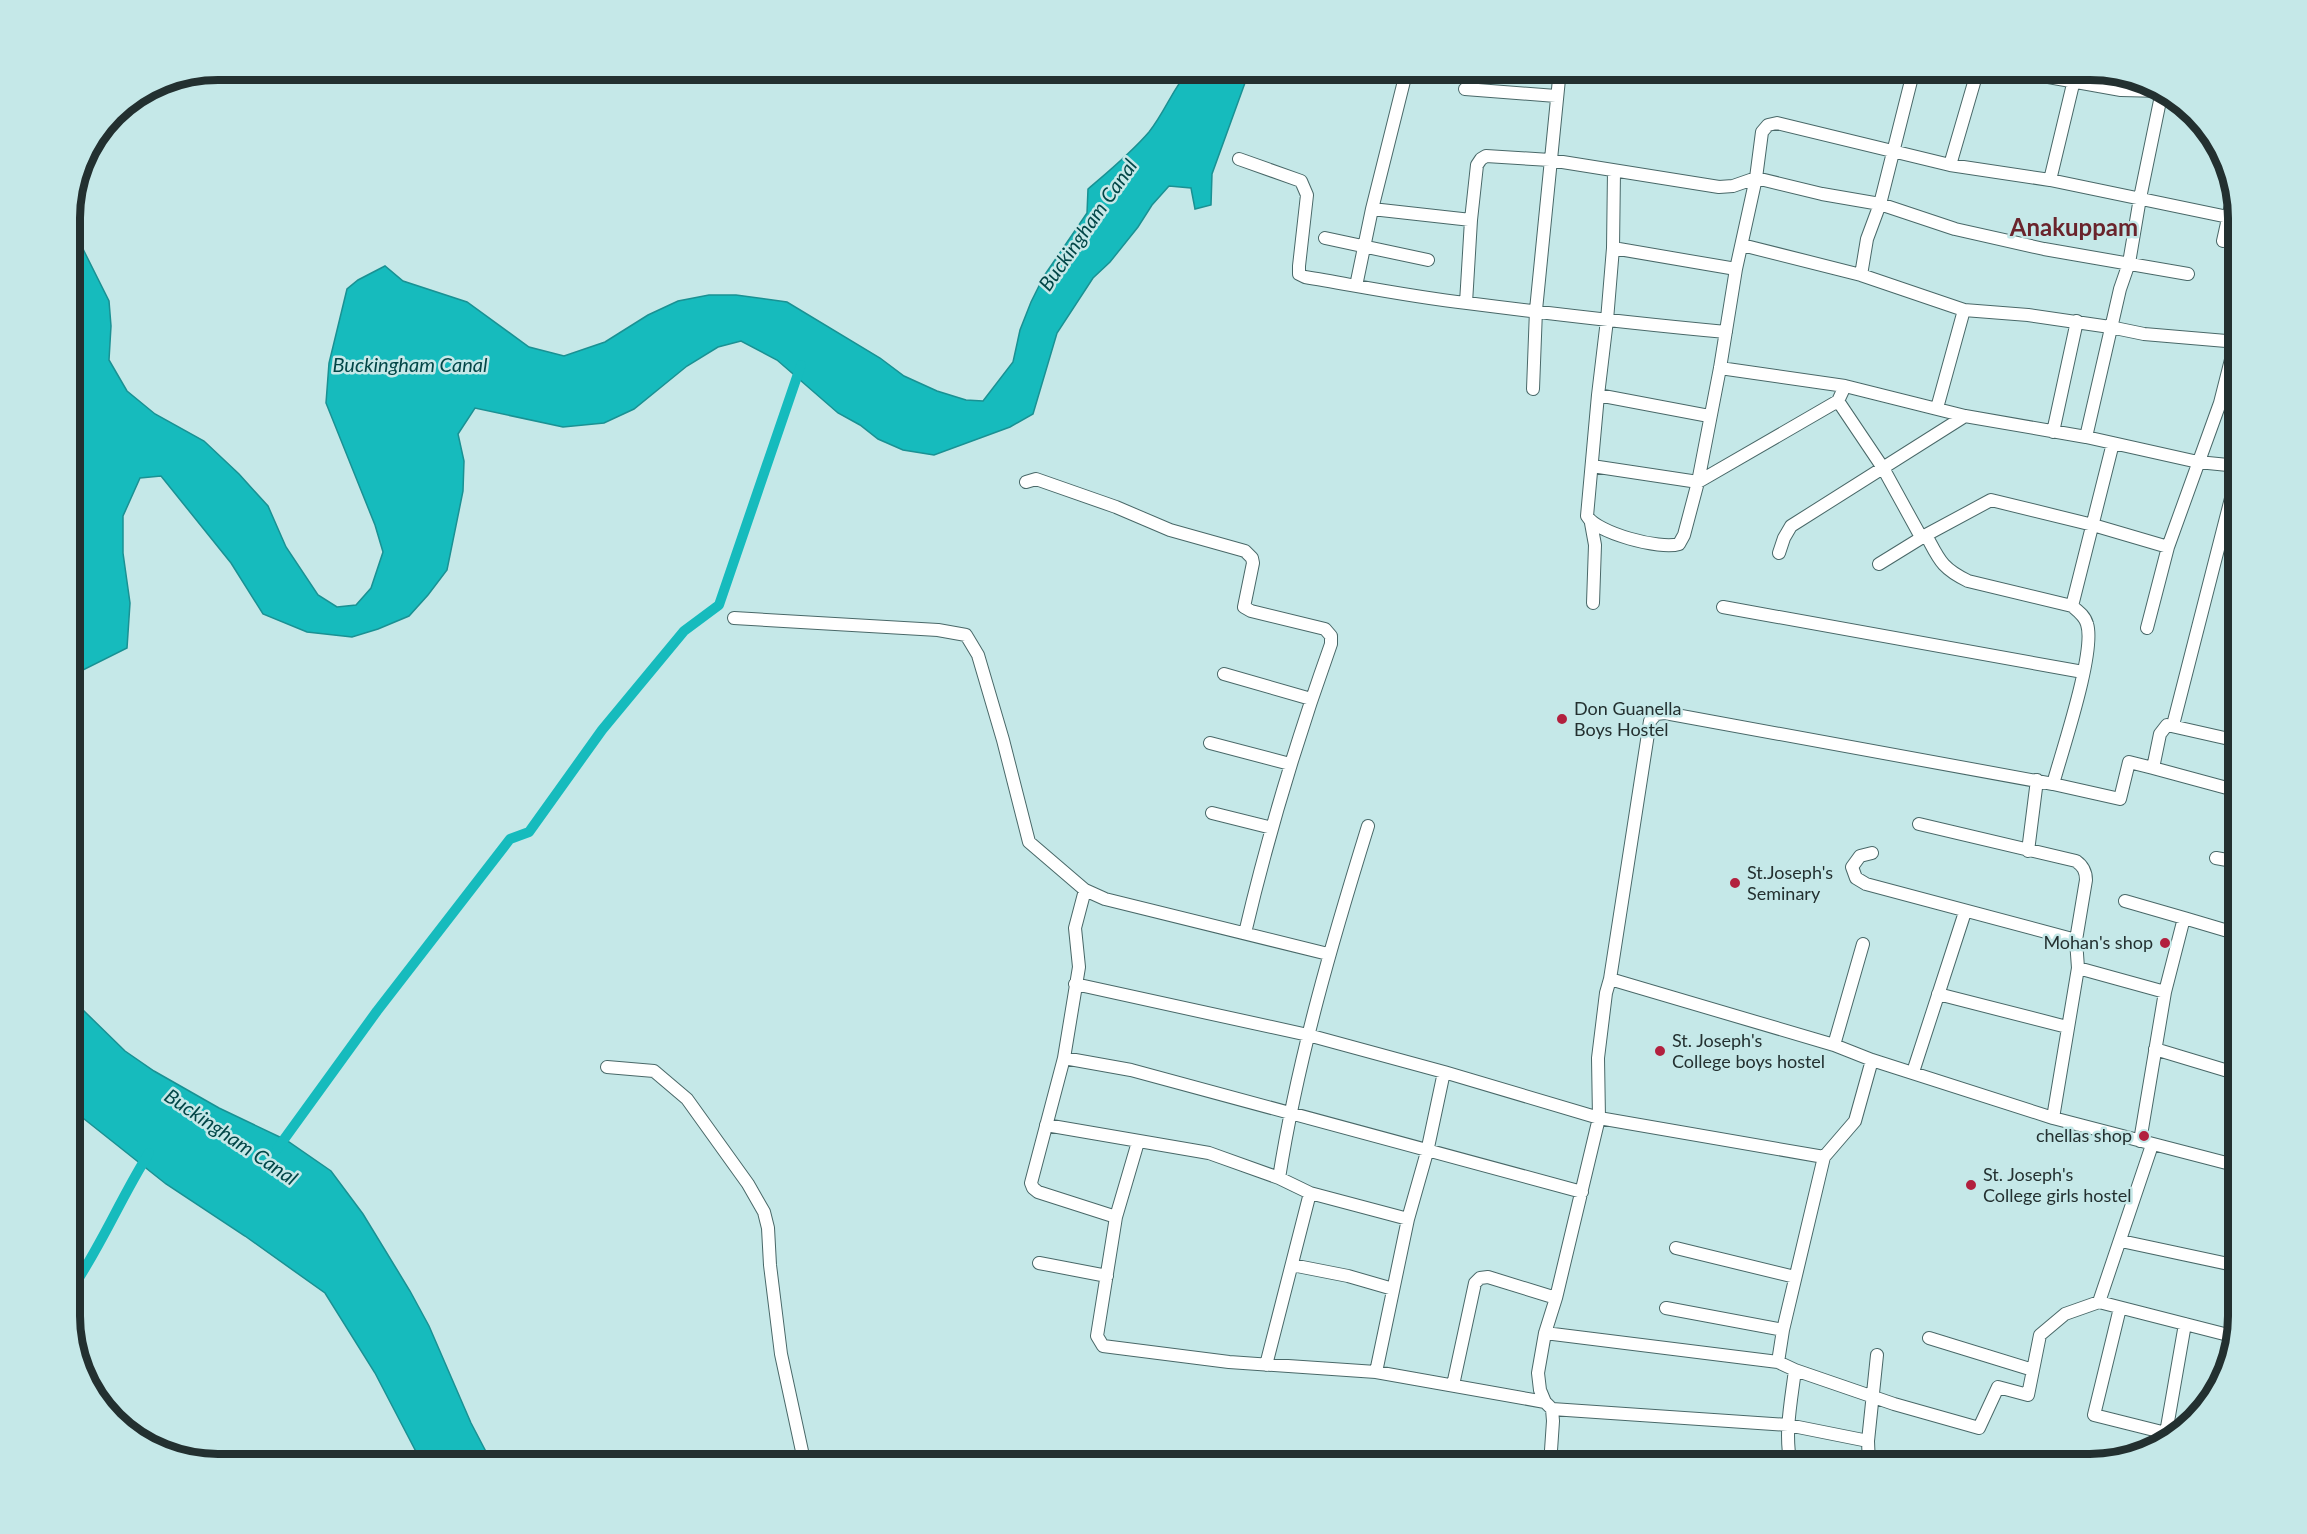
<svg xmlns="http://www.w3.org/2000/svg" width="2307" height="1534" font-family="Lato,sans-serif">
  <rect width="100%" height="100%" fill="#c5e8e8"/>
  <path fill="#16bbbd" stroke="#1a9193" stroke-width="1.5" d="M1190,69H1250L1212,174L1211,205L1195,209L1191,188L1169,186L1152,205L1138,227L1110,262L1093,278L1057,333L1033,414L1010,427L934,455L903,450L878,439L860,425L838,413L777,360L741,341L718,347L687,366L634,409L604,423L563,427L475,408L458,434L464,461L463,491L447,570L428,595L409,616L378,629L352,637L307,632L263,614L231,563L161,476L140,478L123,516V553L130,603L127,648L77,673L79,642L69,633V231L80,243L109,301L111,326L109,360L127,391L155,414L204,441L239,474L268,506L286,547L318,595L337,607L356,605L371,588L383,552L375,525L326,403L329,363L347,289L358,280L385,266L403,281L467,302L529,347L564,356L605,342L648,315L678,301L709,295H736L787,302L880,358L904,376L937,391L966,400L983,401L1013,362L1020,330L1031,302L1044,276L1087,213L1088,189C1109,171 1131,153 1149,132C1165,112 1173,88 1190,69Z
    M69,991L82,1009L125,1051L154,1071L219,1108L286,1140L331,1171L363,1214L410,1291L429,1326L471,1423L493,1465H423L375,1373L325,1293L245,1236L166,1184L69,1107Z"/>
  <g fill="none" stroke-linecap="round" stroke-linejoin="round">
    <path stroke="#16bbbd" stroke-width="10" d="M277,1149L377,1011L510,839L529,832L602,730L684,631L719,605L801,365
      M69,1293C100,1249 120,1199 149,1153"/>
    <defs>
      <path id="minor" d="M2003,69L2121,90L2162,91
        M1404,81L1372,209L1471,220L1466,303
        M1465,89L1556,96
        M1239,159L1301,181L1307,195L1299,266V274L1305,277C1359,286 1413,297 1467,303C1553,314 1639,324 1726,332
        M1950,165L1978,69
        M1614,171L1613,248L1607,320L1598,395L1587,516C1597,533 1660,550 1679,544L1684,535L1698,482L1720,368L1736,269L1756,178L1762,132L1768,125L1777,123L1950,165L2050,180L2228,217
        M2050,180L2074,80
        M1471,220L1477,165L1481,159L1486,156L1550,160L1719,187L1733,186L1756,178L1822,194L1880,204L1955,229L2044,249L2188,274
        M1325,238L1428,260
        M2223,241L2233,196
        M1742,245L1861,275L1964,310L2028,315L2110,327L2144,334L2238,342
        M1613,248L1736,269
        M1861,275L1867,239L1880,204L1914,69
        M1356,286L1372,209
        M1720,368L1845,386L1965,416L2086,437L2198,462L2238,466
        M1533,389L1536,310L1560,69
        M1598,395L1709,416
        M1838,401L1883,468L1921,537
        M1937,408L1964,310
        M2053,432L2077,321
        M2086,437L2120,289L2129,263L2140,198L2162,91
        M1592,466L1698,482L1838,401L1845,386
        M1026,482L1036,479L1116,507L1170,530L1245,551L1252,558L1253,563L1244,607L1251,611L1325,629L1331,636V644C1297,739 1268,835 1245,933
        M1591,523L1595,545L1593,603
        M1926,535C1939,559 1941,568 1968,581L2072,606C2078,611 2085,616 2087,624C2096,651 2062,751 2053,784L1665,713L1656,714L1650,721L1610,979L1834,1045L1872,1060L2053,1118L2238,1166
        M1779,553L1784,538L1791,526L1965,416
        M1879,564L1926,535L1991,500L2093,525L2168,547
        M2072,606L2113,443
        M1723,607L2083,672
        M734,618L938,630L966,635L978,655L1003,740L1029,842L1085,890L1105,899L1328,954
        M2147,628L2168,547L2220,403L2238,332
        M1224,674L1311,699
        M2173,725L2238,471
        M1210,743L1290,764
        M2153,768L2238,791
        M2053,784L2120,799L2129,762L2153,768L2160,734L2167,725L2238,741
        M1212,813L1272,828
        M1919,824L2076,861C2083,866 2086,871 2086,880L2076,940L2078,968
        M2028,851L2037,780
        M1872,853L1860,856L1852,867L1856,878L1866,884L2076,940
        M2216,858L2238,862
        M2125,901L2184,918
        M1075,984L1308,1035L1444,1072L1599,1118L1824,1157
        M1938,994L2067,1027
        M1834,1045L1863,944
        M2155,1049L2238,1074
        M1064,1058L1079,967L1075,928L1085,890
        M607,1067L654,1071L687,1099L748,1184L764,1212L768,1228L770,1265L781,1354L805,1465
        M1913,1072L1965,912
        M2053,1118L2078,968L2165,992
        M1046,1125L1209,1153L1279,1178L1310,1193
        M2140,1141L2165,992L2184,918L2238,934
        M1279,1178C1298,1058 1332,942 1368,826
        M1116,1217L1138,1142
        M2121,1241L2238,1266
        M1676,1248L1795,1277
        M1039,1263L1107,1276
        M1292,1265L1348,1276L1393,1289
        M2099,1302L2152,1145
        M1666,1308L1783,1330
        M2120,1308L2094,1415L2166,1433L2185,1324
        M1545,1333L1778,1362L1795,1370
        M1929,1338L2033,1370
        M1778,1362L1783,1330L1824,1157L1855,1121L1872,1060
        M1266,1365L1310,1193L1408,1219
        M1376,1372L1408,1219L1427,1152L1444,1072
        M1453,1385L1475,1283L1480,1278L1488,1277L1556,1298
        M1545,1402L1376,1372L1229,1362L1103,1346L1097,1336L1116,1217L1038,1192L1033,1188L1031,1183L1064,1058L1131,1070L1582,1192
        M1552,1409L1788,1425L1868,1441
        M2163,1446L2166,1433L2175,1435
        M1550,1465L1553,1421L1552,1409L1545,1402L1540,1390L1538,1373L1545,1333L1556,1298L1599,1118L1598,1058L1606,993L1610,979
        M1791,1465C1784,1434 1791,1402 1795,1370L1894,1404L1979,1428L1998,1387L2028,1395L2040,1335L2065,1314L2099,1302L2232,1336
        M1869,1465L1868,1441L1877,1355"/>
    </defs>
    <use href="#minor" stroke="#496868" stroke-width="14"/>
    <use href="#minor" stroke="#fff" stroke-width="12"/>
  </g>
  <g fill="#b2203e" stroke="#c5e8e8" stroke-width="2">
    <circle cx="1562" cy="719" r="6"/>
    <circle cx="1735" cy="883" r="6"/>
    <circle cx="2165" cy="943" r="6"/>
    <circle cx="1660" cy="1051" r="6"/>
    <circle cx="2144" cy="1136" r="6"/>
    <circle cx="1971" cy="1185" r="6"/>
  </g>
  <g text-anchor="middle" stroke-width="5" stroke-linejoin="round" paint-order="stroke">
    <g font-size="18" fill="#233030" stroke="#c5e8e8" text-anchor="start">
      <text x="1574" y="715">Don Guanella<tspan x="1574" dy="21">Boys Hostel</tspan></text>
      <text x="1747" y="879">St.Joseph's<tspan x="1747" dy="21">Seminary</tspan></text>
      <text x="2153" y="949" text-anchor="end">Mohan's shop</text>
      <text x="1672" y="1047">St. Joseph's<tspan x="1672" dy="21">College boys hostel</tspan></text>
      <text x="2132" y="1142" text-anchor="end">chellas shop</text>
      <text x="1983" y="1181">St. Joseph's<tspan x="1983" dy="21">College girls hostel</tspan></text>
    </g>
    <g font-size="20" font-style="italic" fill="#024647" stroke="#c5e8e8">
      <text transform="translate(1088 225) rotate(-55)" y="7">Buckingham Canal</text>
      <text x="410" y="372">Buckingham Canal</text>
      <text transform="translate(231 1137) rotate(34)" y="7">Buckingham Canal</text>
    </g>
    <g font-size="24" font-weight="bold" fill="#6a242c" stroke="#c5e8e8">
      <text x="2074" y="236">Anakuppam</text>
    </g>
  </g>
  <path d="M0 0H2307V1534H0ZM218 80H2090A138 138 0 0 1 2228 218V1316A138 138 0 0 1 2090 1454H218A138 138 0 0 1 80 1316V218A138 138 0 0 1 218 80Z" fill="#c5e8e8" fill-rule="evenodd"/>
  <path fill="none" stroke="#233030" stroke-width="8" d="M218 80H2090A138 138 0 0 1 2228 218V1316A138 138 0 0 1 2090 1454H218A138 138 0 0 1 80 1316V218A138 138 0 0 1 218 80Z"/>
</svg>
